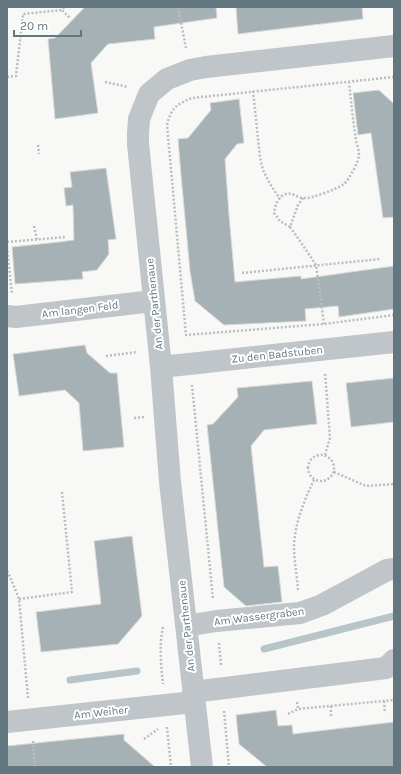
<svg xmlns="http://www.w3.org/2000/svg" width="401" height="774" font-family="Karla,sans-serif">
  <rect width="100%" height="100%" fill="#f8f8f6"/>
  <g fill="none" stroke-linecap="round" stroke-linejoin="round">
    <path stroke="#b7c5c8" stroke-width="7" d="M264,649L394,616
      M70,680L137,671"/>
  </g>
  <path fill="#a6b1b5" stroke="#dadad8" d="M85,7H216L217,18L154,27L155,39L108,44L91,63L98,113L55,119L48,39L55,38Z
    M236,7H362L363,19L238,34Z
    M379,90L394,104V217L383,218L371,133L358,135L353,93Z
    M239,99L244,143L237,144L225,159L229,215L235,282L301,276V279L394,266V309L339,317L338,306L305,309L306,321L224,325L195,301L190,271L181,175L178,139L188,138L211,110L210,103Z
    M106,168L116,239L108,240L109,254L97,270L82,272L83,279L15,284L12,247L59,242L74,240L73,205L66,206L64,188L72,187L70,172Z
    M85,345L87,353L110,373H117L124,447L83,451L79,403L65,390L19,396L13,354Z
    M394,378V422L351,427L346,383Z
    M312,381L317,424L264,430L251,446L264,567L278,566L282,602L246,606L224,587L207,425L213,424L238,397L237,388Z
    M132,536L142,616L118,644L41,652L36,612L101,604L94,541Z
    M276,710L278,726L292,725L293,734L394,722V767H267L239,744L236,715Z
    M124,734V740L155,767H7V746Z"/>
  <g fill="none" stroke-linecap="round" stroke-linejoin="round">
    <path stroke="#b9bec0" stroke-width="2.5" stroke-dasharray="2 2" stroke-linecap="butt" d="M64,7L62,10L70,18
      M178,7L186,48
      M7,77L16,76L23,14L62,10
      M394,77L192,98C177,104 171,108 167,125L186,335L324,324L394,315
      M105,82L128,87
      M253,91L260,158L263,170L270,184L280,199
      M38,145L39,154
      M303,198L298,205L290,227L280,221L274,213C275,206 278,196 286,194C293,192 297,198 303,198C311,199 337,189 344,184C349,180 359,161 359,155C359,150 357,145 356,140C353,121 351,101 349,82
      M34,226L37,240
      M290,227L300,241L316,265L324,324
      M7,242L66,237
      M7,247L12,294
      M242,273L380,259
      M106,356L138,352
      M192,385L213,599
      M134,418L144,417
      M308 468a13 13 0 1 1 26 0a13 13 0 1 1-26 0Z
      M325,455L330,438L325,372
      M334,472L366,486L394,484
      M7,571L11,579L19,599L28,698
      M298,590C297,576 294,560 294,546C295,522 304,501 314,480
      M19,599L72,592L62,492
      M163,627C159,645 161,665 163,684
      M219,643L221,666
      M384,701L385,713
      M297,702L298,709L394,700
      M331,706V718
      M224,711L229,767
      M288,714L298,709
      M167,727L171,767
      M144,739L158,729
      M33,741L35,767"/>
    <path stroke="#bfc5c8" stroke-width="22" d="M7,316L16,317L153,301
      M161,367L394,342
      M186,626L216,621L300,613L322,605L387,570L394,569
      M193,692L386,668L394,660
      M7,722L194,702
      M202,767L170,482L161,367L138,144V133L139,119L149,94L167,79L190,70L206,67L394,46"/>
  </g>
  <g text-anchor="middle" stroke-width="4" stroke-linejoin="round" paint-order="stroke">
    <g font-size="11" fill="#637781" stroke="#fff">
      <text transform="translate(154 304) rotate(-96)" y="4">An der Parthenaue</text>
      <text transform="translate(80 309) rotate(-7)" y="4">Am langen Feld</text>
      <text transform="translate(277 354) rotate(-6)" y="4">Zu den Badstuben</text>
      <text transform="translate(259 616) rotate(-7)" y="4">Am Wassergraben</text>
      <text transform="translate(186 626) rotate(-96)" y="4">An der Parthenaue</text>
      <text transform="translate(101 712) rotate(-6)" y="4">Am Weiher</text>
    </g>
  </g>
  <rect width="401" height="774" fill="none" stroke="#637781" stroke-width="16"/>
  <path d="M14 30v6h67v-6" fill="none" stroke="#637781" stroke-width="2"/>
  <text x="20" y="30" font-size="12" fill="#637781" stroke="#ffffff" stroke-width="3" paint-order="stroke">20 m</text>
</svg>
